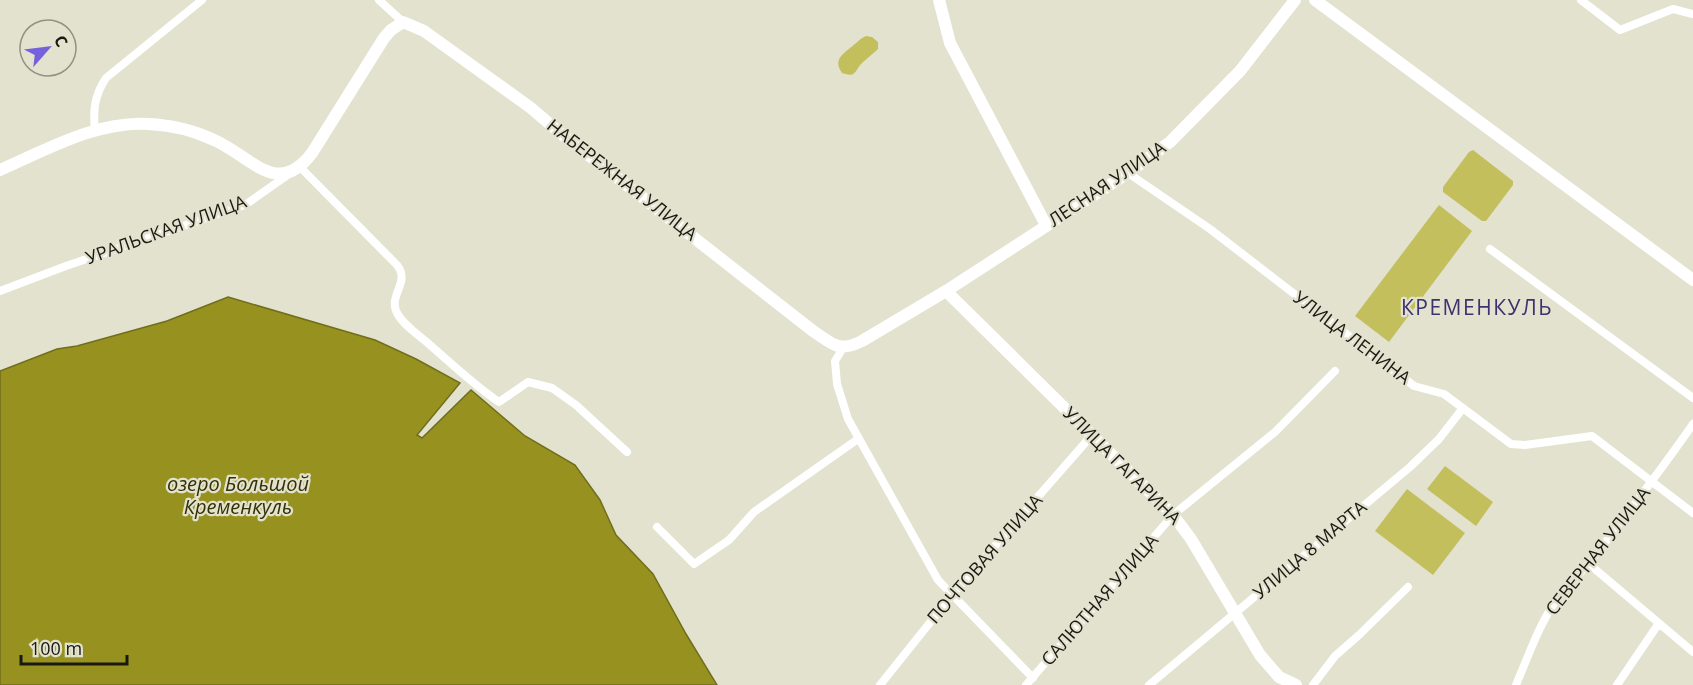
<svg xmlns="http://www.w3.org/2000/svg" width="1693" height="685" font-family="'Open Sans',sans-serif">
  <rect width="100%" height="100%" fill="#e2e2cf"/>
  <path fill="#c3bf5d" d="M866,36L872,37L878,42V49C873,54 867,58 862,63C854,71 857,78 842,73C834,61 840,56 850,48C856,44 859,39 866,36Z
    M1473,150L1513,181V185L1486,221H1482L1443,192V187L1469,152Z
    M1439,205L1472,231L1389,342L1355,316Z
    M1445,466L1493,502L1476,526L1427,489Z
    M1407,489L1465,533L1433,575L1375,531Z"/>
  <path fill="#97921f" stroke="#716e1b" stroke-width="1.5" d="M228,297L375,340L416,359L460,383L417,435L422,438L471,390L525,436L575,465L600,500L616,535L653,574L686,634L717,685H0V371L57,349L77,346L167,321Z"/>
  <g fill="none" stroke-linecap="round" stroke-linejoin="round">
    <path stroke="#fff" stroke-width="8" d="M379,0L403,22
      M1581,0L1620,30L1673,9L1693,14
      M95,131C93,111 94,96 106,78L202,0
      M300,167L397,265C398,267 401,270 401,273C405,285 389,298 397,313C404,326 420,336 430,345C453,365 474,385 499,402L528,382L552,388L576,405L627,452
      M1128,173L1210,229L1414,386L1444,394L1511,444L1525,445L1592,436L1693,513
      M1490,249L1693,398
      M0,291L66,266L245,205L292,172
      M843,348L835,361L837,384L848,419L938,580L1033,678
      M657,527L694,564L729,540L754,512L858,439
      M1589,564L1693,652
      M880,685L952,595L1092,435
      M1026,685L1173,515L1275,432L1335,371
      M1149,685L1410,467L1439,439L1463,408
      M1313,685L1335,656L1359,635L1408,587
      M1516,685C1528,657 1538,627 1555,602C1566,585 1582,573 1594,557C1628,513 1661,470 1693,424
      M1617,685L1659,623"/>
    <path stroke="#fff" stroke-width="12" d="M939,0L950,43L1046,225
      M1315,0L1693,280
      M0,170C46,150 96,121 148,124C171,125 193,130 214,140C251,156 277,199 312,153L384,38L391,30L403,22L424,31L531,108L559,132L813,331C833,344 838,353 862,341L946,291L1128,173L1170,142L1240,71L1295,0
      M946,291L1173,515L1191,539L1260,655L1279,677L1296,685"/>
  </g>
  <g text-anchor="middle" stroke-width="4.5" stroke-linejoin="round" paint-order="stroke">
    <g font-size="18" fill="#191912" stroke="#e2e2cf">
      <text transform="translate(622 180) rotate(38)" y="6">НАБЕРЕЖНАЯ УЛИЦА</text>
      <text transform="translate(1107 184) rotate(-34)" y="6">ЛЕСНАЯ УЛИЦА</text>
      <text transform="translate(166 230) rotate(-20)" y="6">УРАЛЬСКАЯ УЛИЦА</text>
      <text transform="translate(1352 338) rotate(37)" y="6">УЛИЦА ЛЕНИНА</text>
      <text transform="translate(1122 466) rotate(45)" y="6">УЛИЦА ГАГАРИНА</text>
      <text transform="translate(1310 550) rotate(-40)" y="6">УЛИЦА 8 МАРТА</text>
      <text transform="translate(1598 551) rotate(-52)" y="6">СЕВЕРНАЯ УЛИЦА</text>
      <text transform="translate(985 559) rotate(-49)" y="6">ПОЧТОВАЯ УЛИЦА</text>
      <text transform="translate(1100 600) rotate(-49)" y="6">САЛЮТНАЯ УЛИЦА</text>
    </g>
    <g font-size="20" font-style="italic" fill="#343203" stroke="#e2e2cf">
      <text x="238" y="491">озеро Большой<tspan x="238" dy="23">Кременкуль</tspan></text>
    </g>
    <g font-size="21" letter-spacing="1.5" fill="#3b326e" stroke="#e2e2cf">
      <text x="1477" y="315">КРЕМЕНКУЛЬ</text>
    </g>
  </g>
  <g transform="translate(48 48) rotate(62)"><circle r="28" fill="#e2e2cf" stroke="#929283" stroke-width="1.5"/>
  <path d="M0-4.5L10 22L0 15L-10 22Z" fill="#7561dc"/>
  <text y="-9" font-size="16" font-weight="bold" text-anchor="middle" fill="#191912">С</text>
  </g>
  <path d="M21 655v9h106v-9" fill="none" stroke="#191912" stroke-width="3"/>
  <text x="30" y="655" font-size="18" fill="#191912" stroke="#e2e2cf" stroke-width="4.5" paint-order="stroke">100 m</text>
</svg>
